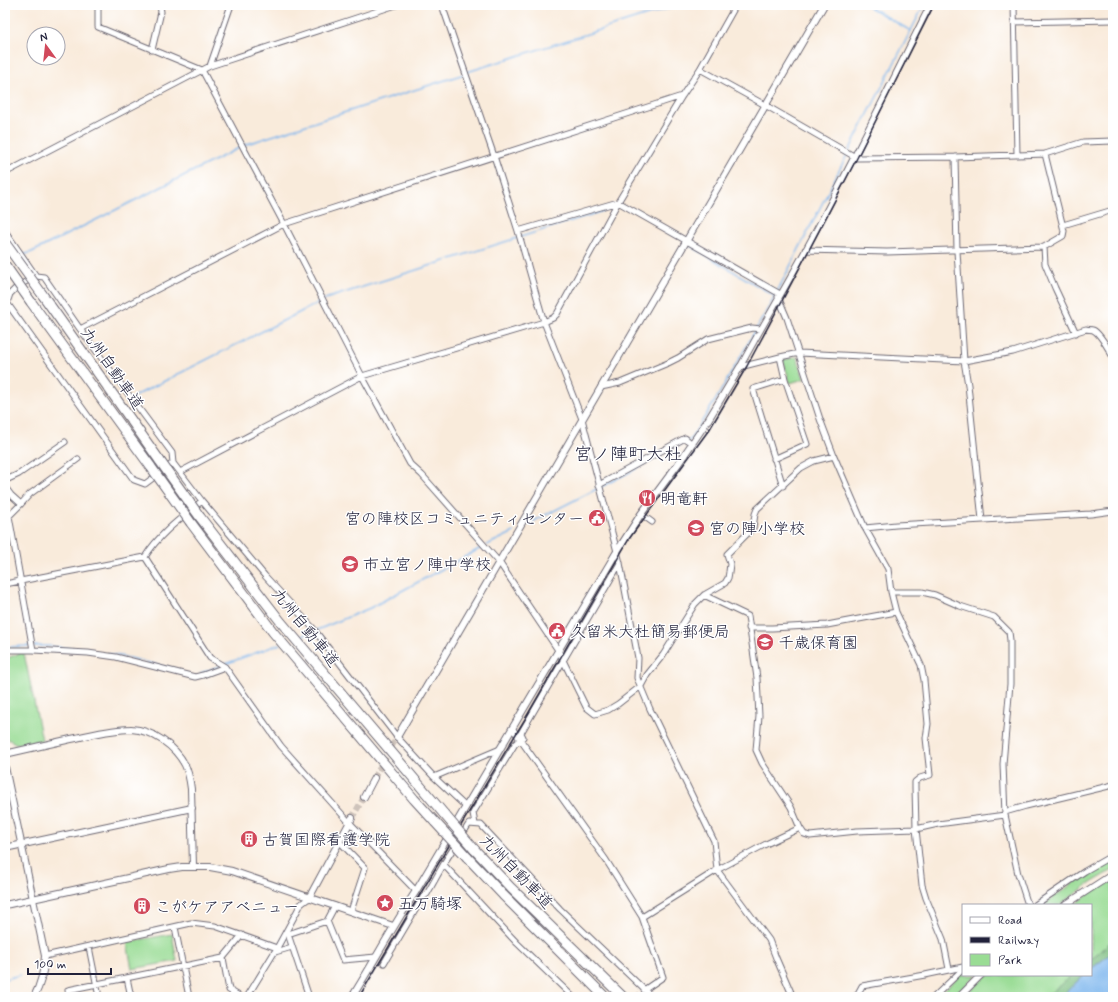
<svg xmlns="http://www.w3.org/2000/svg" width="1118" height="1002" font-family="Mynerve,'Klee One',sans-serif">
  <rect width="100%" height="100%" fill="#fff"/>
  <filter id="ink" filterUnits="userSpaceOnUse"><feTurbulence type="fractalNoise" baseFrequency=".025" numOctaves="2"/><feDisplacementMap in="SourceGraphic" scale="8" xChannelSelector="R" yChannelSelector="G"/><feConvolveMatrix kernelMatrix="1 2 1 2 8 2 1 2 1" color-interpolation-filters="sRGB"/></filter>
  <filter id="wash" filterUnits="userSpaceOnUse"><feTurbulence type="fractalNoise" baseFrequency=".012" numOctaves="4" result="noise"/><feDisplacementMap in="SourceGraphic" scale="16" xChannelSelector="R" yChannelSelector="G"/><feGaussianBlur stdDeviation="0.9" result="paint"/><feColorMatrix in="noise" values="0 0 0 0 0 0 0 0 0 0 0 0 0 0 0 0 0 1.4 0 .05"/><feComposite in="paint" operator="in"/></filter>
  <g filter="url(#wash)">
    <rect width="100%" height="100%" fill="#f9ebdb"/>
    <path fill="#99dc94" stroke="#5e7f68" d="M797,357L804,379L790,383L783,360Z
      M20,653H24L42,740L17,744L6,738L5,733V659Z
      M1113,860V870L1086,886L1060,905H1043L1079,879Z
      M1113,880V940L1091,959V905H1074L1093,891Z
      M172,934L177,961L132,969L127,942Z
      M963,972V975H977L954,997H937Z
      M987,975H1072L1046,997H964Z"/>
    <path fill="#7abc7e" stroke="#4e6f5c" d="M1113,940V952L1091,969V959Z
      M1072,975H1084L1061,997H1046Z"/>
    <path fill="#7db6ed" stroke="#506c94" d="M1113,952V997H1061L1084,975H1091V969Z"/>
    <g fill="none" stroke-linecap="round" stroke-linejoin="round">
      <path stroke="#7db6ed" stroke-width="1.5" d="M866,5L911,31
        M467,72L679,5
        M849,151L924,5
        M23,255L32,252L247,144L464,74
        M5,259L11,258
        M777,292L847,155
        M135,396L328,298L612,208
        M665,451L690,440L715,401L775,296L689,245
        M522,527L632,471L655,457
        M487,545L514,532
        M317,630L370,608L483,547
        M298,637L313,631
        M34,646H48L84,650
        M5,647L30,646
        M109,654L130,658L176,670
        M225,664L280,644
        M201,673L220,666
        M5,979L20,975
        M297,997L303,996"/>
    </g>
  </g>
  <g filter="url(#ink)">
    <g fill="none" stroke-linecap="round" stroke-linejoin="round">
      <path stroke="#cec3bb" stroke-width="5" stroke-dasharray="5 2.5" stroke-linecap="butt" d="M636,997L644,990"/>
      <path stroke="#cec3bb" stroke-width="6" stroke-dasharray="6 3" stroke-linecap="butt" d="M374,778L397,737
        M352,818L364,797"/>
      <defs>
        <path id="minor" d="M98,5V27L202,70L284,224L362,376L410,464L422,475L499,562L558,650L586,707L595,714L608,710L618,704L641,686L647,675L663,655L695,604L704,595L725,583L728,578L729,572L730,564L727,554L753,528L755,514L757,509L801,468L814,461L834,456
          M442,5L494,156L518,231L544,322L582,419L620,563L638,658L637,678L650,709L714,841L717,870L642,917
          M1014,5L1017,155
          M1014,22L1113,20
          M152,50L161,12L160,5
          M210,66L231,5
          M700,69L765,105L857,158L955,157L1045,154L1083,142L1113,141
          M955,157L957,251L964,361L968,385L982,520
          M5,173L210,66L396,5
          M1063,225L1113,210
          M5,231L36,276
          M518,231L618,202L780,294
          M1044,247L1045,264L1055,288L1076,333
          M805,250L887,252L1044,247L1063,236L1064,231L1045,154
          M778,297L787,318L820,419L834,456L865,528L888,569L891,592L896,612L921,665L924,680L928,724L926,738L930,775L920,778L915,782V787L916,829L922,885L926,898L943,939L949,969
          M80,329L284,224L682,96
          M740,367C761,328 784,290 805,251C849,170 889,87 930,5
          M740,367L780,357L799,353L964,361L1013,352L1086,329C1088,330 1090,329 1093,330C1100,333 1109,350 1113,357
          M601,387L620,383L668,363L678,358L708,339L752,328L761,329
          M774,459L807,444L785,379L780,357
          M173,463L145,484L134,480L7,303L10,294L18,286L36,276L44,277L80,329L172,453L173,463L202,501L265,576L312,627L397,737L434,777L465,806
          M180,472L362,376L544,322L553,318L557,314L618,202L682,96L700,69L736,5
          M5,483L6,480L19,474L65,442
          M599,485L685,438L692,444
          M783,486L753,389L785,379
          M5,487L11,495L21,504L30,494L78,459
          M21,504L9,516L33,650
          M641,514L652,522
          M865,528L896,525L1091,514L1113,511
          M145,557L210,658L225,667L281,746L349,822L416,891
          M5,584L145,557C159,534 181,518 202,501
          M891,592H922L935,595L960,606L994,617L1009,632L1010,640V684L1003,764L1005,815L1018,874L1028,905
          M704,595L748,616L757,678L759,716L756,750L762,763L791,807L800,828L804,834L810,836L857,831L916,829L938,824L1005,815
          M749,628H772L827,625L896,612
          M5,650H33L88,653L116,657L195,677L203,675L225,667
          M512,728L606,860L642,917L663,977L644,990
          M434,777L500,749
          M1005,812L1026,806L1113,785
          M475,824L473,813L515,744L523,737L521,733C554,677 587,620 620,563
          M339,841L365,868L351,911
          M444,865L517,943L573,997
          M1035,905L1085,871L1113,855
          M335,906L327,921L343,960L376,957
          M175,927L189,997
          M287,931L288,934L327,921
          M288,934L309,997
          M89,947L99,997
          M275,952L292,947
          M45,956L191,923L215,926L277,948
          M223,958L229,990L241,997
          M384,963L423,897L427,894L446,860L467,827L469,824L481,825L560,909L652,997
          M127,978L131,997
          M69,997L68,990L223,958L242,935
          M247,997L277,948L301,904L309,898
          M793,997L776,958L769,940L717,870L766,844L800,828
          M856,997L862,986L925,975L963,967
          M934,997L963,969"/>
        <path id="tertiary" d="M397,737L824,5
          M5,754C27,749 49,744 71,739C91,735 111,729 131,729C153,730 175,746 185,765C189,773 190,781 191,789L193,866
          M5,767L45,956C44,971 41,984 34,997
          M364,797L374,778
          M5,848L192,808
          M309,898L352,818
          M5,905L169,869L182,867H210L232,871L393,926
          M1065,905L1113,874
          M352,997C374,962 393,926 416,891L616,553L641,514L678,464L708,420L740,367
          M959,997L981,975"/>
        <path id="motorway" d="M42,294L160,461
          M31,302L151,467
          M200,517L281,622L444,814
          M191,523L273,632L414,799L435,822
          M474,849L511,888L623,997
          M467,857L503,895L605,997"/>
      </defs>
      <use href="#minor" stroke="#6d6873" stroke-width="7"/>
      <use href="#tertiary" stroke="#6d6873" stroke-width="8"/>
      <use href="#motorway" stroke="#6d6873" stroke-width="11"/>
      <use href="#minor" stroke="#fff" stroke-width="5"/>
      <use href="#tertiary" stroke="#fff" stroke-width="6"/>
      <use href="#motorway" stroke="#fff" stroke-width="9"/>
      <path stroke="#22223b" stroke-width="1.5" d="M708,432L747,366L798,271L857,158L934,5
        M359,997L469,812L528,714L629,539L711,427"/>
      <defs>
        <path id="motorway-bridge" d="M5,243L42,294
          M5,265L31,302
          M160,461L200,517
          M151,467L191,523
          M444,814L474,849
          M435,822L467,857"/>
      </defs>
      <use href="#motorway-bridge" stroke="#6d6873" stroke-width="11" stroke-linecap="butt"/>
      <use href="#motorway-bridge" stroke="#fff" stroke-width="9"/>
    </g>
  </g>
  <defs>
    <symbol id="restaurant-disc" viewBox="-11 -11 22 22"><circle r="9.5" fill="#d1495b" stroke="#fff"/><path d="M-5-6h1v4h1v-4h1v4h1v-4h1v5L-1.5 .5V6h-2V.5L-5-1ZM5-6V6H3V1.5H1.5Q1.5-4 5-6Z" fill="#fff"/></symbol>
    <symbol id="civic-disc" viewBox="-11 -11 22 22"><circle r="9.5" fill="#d1495b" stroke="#fff"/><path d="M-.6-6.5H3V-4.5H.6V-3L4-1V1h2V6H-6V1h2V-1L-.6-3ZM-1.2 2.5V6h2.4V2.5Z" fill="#fff"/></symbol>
    <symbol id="school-disc" viewBox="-11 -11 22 22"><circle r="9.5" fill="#d1495b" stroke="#fff"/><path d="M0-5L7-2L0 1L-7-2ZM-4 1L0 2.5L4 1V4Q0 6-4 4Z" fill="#fff"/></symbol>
    <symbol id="building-disc" viewBox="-11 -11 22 22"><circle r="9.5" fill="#d1495b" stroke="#fff"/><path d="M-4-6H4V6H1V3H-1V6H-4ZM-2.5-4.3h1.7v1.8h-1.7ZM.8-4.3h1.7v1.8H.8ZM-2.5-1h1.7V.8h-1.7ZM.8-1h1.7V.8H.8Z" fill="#fff"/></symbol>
    <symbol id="sight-disc" viewBox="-11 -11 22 22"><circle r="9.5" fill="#d1495b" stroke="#fff"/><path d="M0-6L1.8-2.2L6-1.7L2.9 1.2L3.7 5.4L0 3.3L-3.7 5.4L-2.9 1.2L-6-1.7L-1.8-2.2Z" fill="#fff"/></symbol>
  </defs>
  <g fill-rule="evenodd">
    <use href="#restaurant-disc" x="637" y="488" width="20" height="20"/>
    <use href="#civic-disc" x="587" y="508" width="20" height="20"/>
    <use href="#school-disc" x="686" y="518" width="20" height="20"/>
    <use href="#school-disc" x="340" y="554" width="20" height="20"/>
    <use href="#civic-disc" x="547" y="621" width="20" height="20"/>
    <use href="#school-disc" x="755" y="632" width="20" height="20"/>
    <use href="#building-disc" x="239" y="829" width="20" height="20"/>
    <use href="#sight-disc" x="375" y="893" width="20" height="20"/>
    <use href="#building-disc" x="132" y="896" width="20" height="20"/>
  </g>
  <g text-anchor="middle" stroke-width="3" stroke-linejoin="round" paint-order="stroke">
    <g font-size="16" fill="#22223b" stroke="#fff">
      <text transform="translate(113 368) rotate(55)" y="6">九州自動車道</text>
      <text transform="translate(306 627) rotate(51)" y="6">九州自動車道</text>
      <text transform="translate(517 871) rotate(46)" y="6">九州自動車道</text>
    </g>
    <g font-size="16" fill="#22223b" stroke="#fff" text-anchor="start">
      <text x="660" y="504">明竜軒</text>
      <text x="584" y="524" text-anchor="end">宮の陣校区コミュニティセンター</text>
      <text x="709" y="534">宮の陣小学校</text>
      <text x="363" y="570">市立宮ノ陣中学校</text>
      <text x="570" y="637">久留米大杜簡易郵便局</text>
      <text x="778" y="648">千歳保育園</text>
      <text x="262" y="845">古賀国際看護学院</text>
      <text x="398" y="909">五万騎塚</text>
      <text x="155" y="912">こがケアアベニュー</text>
    </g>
    <g font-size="18" fill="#22223b" stroke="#fff">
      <text x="628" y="460">宮ノ陣町大杜</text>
    </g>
  </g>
  <rect width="1118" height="1002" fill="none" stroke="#fff" stroke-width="20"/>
  <rect x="962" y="904" width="130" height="72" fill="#ffffff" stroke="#a7a7b1"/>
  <rect x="970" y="917" width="20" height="6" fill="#ffffff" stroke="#a7a7b1"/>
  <text x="998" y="924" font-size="12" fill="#22223b">Road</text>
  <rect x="970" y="937" width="20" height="6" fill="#22223b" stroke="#a7a7b1"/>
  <text x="998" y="944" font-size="12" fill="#22223b">Railway</text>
  <rect x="970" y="954" width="20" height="12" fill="#99dc94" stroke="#a7a7b1"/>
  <text x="998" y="964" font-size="12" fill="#22223b">Park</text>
  <g transform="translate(46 46) rotate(345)"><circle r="19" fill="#ffffff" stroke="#a7a7b1"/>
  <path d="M0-3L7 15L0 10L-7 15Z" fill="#d1495b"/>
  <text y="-6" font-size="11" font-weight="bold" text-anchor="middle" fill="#22223b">N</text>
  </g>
  <path d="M28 968v6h83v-6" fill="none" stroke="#22223b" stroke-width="2"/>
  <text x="34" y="968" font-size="12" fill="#22223b" stroke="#ffffff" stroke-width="3" paint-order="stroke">100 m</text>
</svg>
